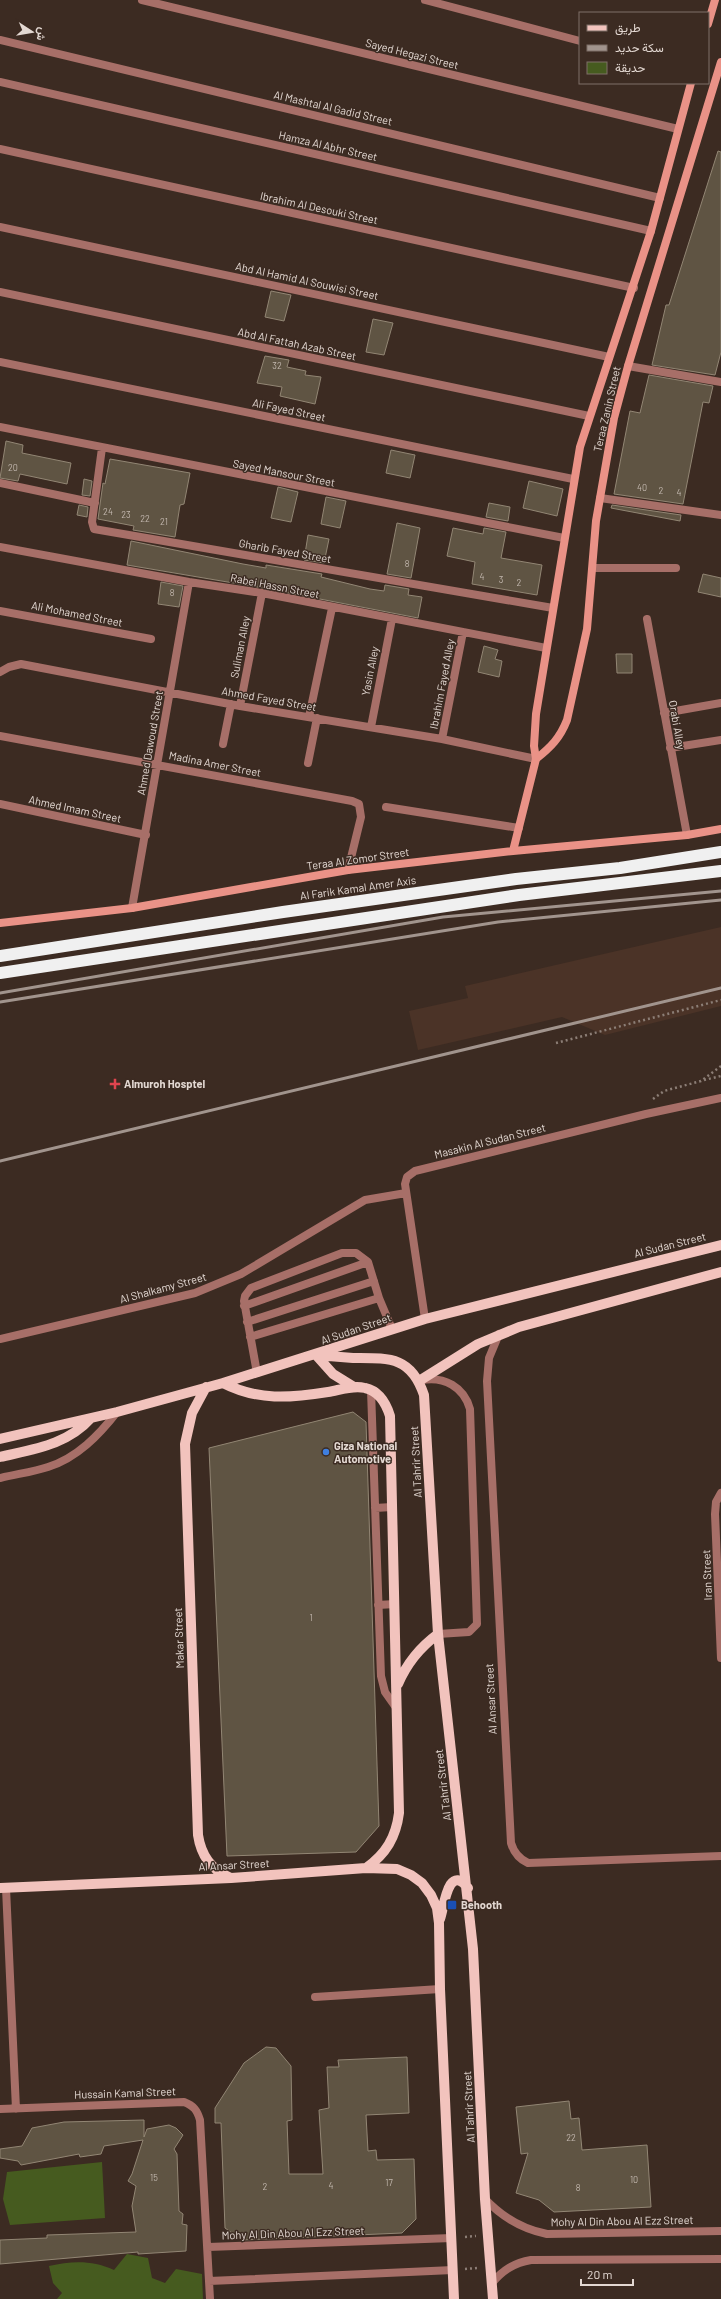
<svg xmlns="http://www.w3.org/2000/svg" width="721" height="2299" font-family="Barlow,Vazirmatn,sans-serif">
  <rect width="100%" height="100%" fill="#3c2b22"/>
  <path fill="#4b3327" d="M721,927V1006L605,1035L562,1017L418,1050L409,1011L468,998L465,986Z"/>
  <path fill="#465b1f" d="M102,2162L105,2218L10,2225L3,2199L7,2172Z
    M127,2254L148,2258L152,2278L165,2283L176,2269L202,2274L203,2299H57L62,2293L53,2283L49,2266C72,2261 92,2260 114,2270Z"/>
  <path fill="#5f5443" stroke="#928674" d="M718,151L721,152V352L715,375L652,365L666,305H669Z
    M271,291L291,295L284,321L265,317Z
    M373,319L393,323L384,355L366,352Z
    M265,356L289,360L287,367L306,371L305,375L321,377L315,404L280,396L282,387L257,383Z
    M649,375L713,386L709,403L703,402L683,504L614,494L630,411L640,413Z
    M6,441L23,445L22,453L71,463L67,484L20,474L18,481L0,478Z
    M391,450L415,455L410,478L386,473Z
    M110,459L190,473L184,504L180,505L175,537L133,530L134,526L98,519L103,483L105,484Z
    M84,479L92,481L90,496L82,495Z
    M529,481L563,489L557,516L523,508Z
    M278,487L298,492L291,522L271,518Z
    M326,497L346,501L340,528L321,524Z
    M489,503L510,507L508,521L486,517Z
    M79,505L88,507L87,517L77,515Z
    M612,505L681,515L680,521L611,508Z
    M397,523L420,528L411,578L387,574Z
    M453,528L483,534L484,528L506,532L501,558L542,565L537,595L472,584L475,562L447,556Z
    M308,535L329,539L324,563L304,560Z
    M131,541L243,564L266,568V565L322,574L321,577L370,589L384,591L385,585L409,589L408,595L422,597L418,618L263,588L127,565Z
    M703,574L721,578V597L698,592Z
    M161,582L183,586L179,607L158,604Z
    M484,646L498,650L495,659L502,661L499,677L478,672Z
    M616,654H632V673H617Z
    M353,1412L366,1422L379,1826L356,1852L227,1856L209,1448Z
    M266,2047L276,2048L291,2066L292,2120L287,2121L289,2174H323L319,2110L329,2108L327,2067H339L338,2060L407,2057L409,2113L366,2115L368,2151L376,2150L377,2160L414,2159L416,2219L402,2233L242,2240L225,2228L221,2123H215V2108L244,2063Z
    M569,2101L571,2119L579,2118L582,2150L647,2145L651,2207L554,2212L539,2200L516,2193L528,2153L521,2154L516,2107Z
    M144,2120V2137L147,2129L169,2125L176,2128L183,2135L174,2149L177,2154L179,2211L183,2214L182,2224L187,2225L186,2251L138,2254V2252L0,2264V2240L47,2238V2235L136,2232L132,2206L136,2186L128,2181L132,2174L143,2140L104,2146L101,2154L80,2157L79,2154L21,2165L18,2161L0,2158V2149L22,2146L32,2128L64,2122Z"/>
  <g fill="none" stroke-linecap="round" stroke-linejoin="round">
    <path stroke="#8c7e76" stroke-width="2.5" stroke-dasharray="2 3" stroke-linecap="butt" d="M556,1043L721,1000
      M704,1080L721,1076
      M653,1099L664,1091L701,1081L721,1066
      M465,2237L476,2236
      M465,2269L478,2268"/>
    <path stroke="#a76f68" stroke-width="8" d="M244,1306L368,1262
      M247,1322L374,1281
      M250,1337L379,1298
      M257,1373L244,1301L245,1296L251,1288L342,1253H356L368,1262L379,1298L392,1329
      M422,1380C444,1376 464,1387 470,1409L477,1624L469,1632L438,1634
      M371,1390L381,1676L385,1692L397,1709
      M0,1478C16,1474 33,1472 48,1467C77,1458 99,1435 117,1412
      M375,1508L392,1507
      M378,1605L395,1604"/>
    <path stroke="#a76f68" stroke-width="8" d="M142,0L678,129
      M425,0L580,41
      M0,40L660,198
      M0,82L651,231
      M0,149L634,288
      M0,227L609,357
      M0,292L589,416
      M0,362L573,479
      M628,366L721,382
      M0,427L564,538
      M102,448L92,522L94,529L553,608
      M0,483L95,503
      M600,498L721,515
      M0,547L189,582L262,593L546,648
      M593,568H676
      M0,611L151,639
      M647,619L687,835
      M0,672L9,667L21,664L240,706L442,739L536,759
      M240,706L262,593
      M664,713L721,703
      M309,717L332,608
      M371,727L392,619
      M0,736L352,801L359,804L361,817L348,870
      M442,739L463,632
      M223,744L231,704
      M670,748L721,740
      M308,763L317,718
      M0,804L146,835
      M386,807L519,828
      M132,908L189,582
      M425,1319L405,1184L407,1177L415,1171L646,1114L721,1098
      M499,1334L489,1358L487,1381L511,1843C514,1853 519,1859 528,1863L721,1856
      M0,1339L195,1293L241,1274L365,1200L406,1193
      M721,1493L716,1502L715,1514L721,1658
      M6,1888L16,2109
      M315,1997L440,1989
      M0,2109L184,2102C194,2106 197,2110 200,2120L210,2299
      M485,2199C503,2218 522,2229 547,2234L721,2231
      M208,2247L452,2238
      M209,2281L453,2270
      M492,2283C503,2270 514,2263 531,2260L721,2259"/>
    <path stroke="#ea9287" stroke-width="8" d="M708,24L715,0
      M536,759C551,747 560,738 567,720L587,629L596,521L614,418L628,366L721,62
      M513,851L536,759L534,746L536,714L580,447L651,231L691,83
      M0,923L132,908L348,870L513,851L687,835L721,829"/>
    <path stroke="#f2c3bd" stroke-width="10" d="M316,1355C329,1356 341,1357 353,1358C389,1358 411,1356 424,1395L438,1634L473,1949L485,2199L493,2299
      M316,1355L333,1374L354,1387
      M419,1381L478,1344L519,1327L721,1272
      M223,1383C258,1401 290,1398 328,1392C340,1390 353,1385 365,1388C379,1391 386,1403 390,1416L399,1813C396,1837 386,1854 366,1868
      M206,1387L192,1413L185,1444L198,1835C201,1855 210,1869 229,1877
      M0,1439L117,1412L223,1383L425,1319L721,1245
      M0,1457C34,1449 67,1445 91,1418
      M398,1684C407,1663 419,1648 438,1634
      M0,1888L231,1878L366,1868L397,1869L411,1875L422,1883L431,1895L437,1908L439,1923L440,1989L454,2299
      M440,1919C444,1908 448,1862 468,1888"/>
    <path stroke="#f0f0f0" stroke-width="12" d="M0,973L519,895L721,871"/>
    <path stroke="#a1948d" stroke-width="3" d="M0,993L443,917L721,891
      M0,1002L498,922L721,900
      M0,1161L721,988"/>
    <path stroke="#f0f0f0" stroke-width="12" d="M0,956L283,912L516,879L620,868L721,852"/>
  </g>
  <path fill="#e0444e" stroke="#3c2b22" stroke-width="1.5" d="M113 1078h4v4h4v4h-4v4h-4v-4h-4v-4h4z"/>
  <circle fill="#3f7fe0" stroke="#3c2b22" stroke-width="1.5" cx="326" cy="1452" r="4"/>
  <rect fill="#1a4fb4" stroke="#3c2b22" stroke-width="1.5" x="447" y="1900" width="10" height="10" rx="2"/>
  <g text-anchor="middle" stroke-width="3" stroke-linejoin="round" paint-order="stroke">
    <g font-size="9" fill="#c2b7ae">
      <text x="277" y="369">32</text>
      <text x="13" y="471">20</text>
      <text x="642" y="491">40</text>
      <text x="661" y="494">2</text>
      <text x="679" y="496">4</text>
      <text x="108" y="515">24</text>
      <text x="126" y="518">23</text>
      <text x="145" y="522">22</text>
      <text x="164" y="525">21</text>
      <text x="407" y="567">8</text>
      <text x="482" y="580">4</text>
      <text x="501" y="583">3</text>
      <text x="519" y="586">2</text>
      <text x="172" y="596">8</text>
      <text x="311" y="1621">1</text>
      <text x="571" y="2141">22</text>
      <text x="154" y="2181">15</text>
      <text x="634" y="2183">10</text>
      <text x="389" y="2186">17</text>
      <text x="331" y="2189">4</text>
      <text x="265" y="2190">2</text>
      <text x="578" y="2191">8</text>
    </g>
    <g font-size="11" fill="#e3d8d2" stroke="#3c2b22">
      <text transform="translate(412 54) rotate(14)" y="4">Sayed Hegazi Street</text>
      <text transform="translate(333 108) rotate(13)" y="4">Al Mashtal Al Gadid Street</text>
      <text transform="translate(328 146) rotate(13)" y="4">Hamza Al Abhr Street</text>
      <text transform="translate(319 208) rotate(12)" y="4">Ibrahim Al Desouki Street</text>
      <text transform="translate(307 281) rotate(12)" y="4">Abd Al Hamid Al Souwisi Street</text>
      <text transform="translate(297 344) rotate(12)" y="4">Abd Al Fattah Azab Street</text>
      <text transform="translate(607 409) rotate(-77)" y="4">Teraa Zanin Street</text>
      <text transform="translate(289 410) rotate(12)" y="4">Ali Fayed Street</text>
      <text transform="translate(284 473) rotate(11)" y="4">Sayed Mansour Street</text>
      <text transform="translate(285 551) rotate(10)" y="4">Gharib Fayed Street</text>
      <text transform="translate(275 586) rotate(11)" y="4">Rabei Hassn Street</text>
      <text transform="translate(77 614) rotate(11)" y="4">Ali Mohamed Street</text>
      <text transform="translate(240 647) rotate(-79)" y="4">Suliman Alley</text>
      <text transform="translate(370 671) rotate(-79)" y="4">Yasin Alley</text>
      <text transform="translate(442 684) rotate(-79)" y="4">Ibrahim Fayed Alley</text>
      <text transform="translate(269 699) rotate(10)" y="4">Ahmed Fayed Street</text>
      <text transform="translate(677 725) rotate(80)" y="4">Orabi Alley</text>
      <text transform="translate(150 743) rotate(-80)" y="4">Ahmed Dawoud Street</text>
      <text transform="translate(215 764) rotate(11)" y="4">Madina Amer Street</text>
      <text transform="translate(75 809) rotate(12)" y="4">Ahmed Imam Street</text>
      <text transform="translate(358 859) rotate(-8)" y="4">Teraa Al Zomor Street</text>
      <text transform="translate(358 888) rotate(-8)" y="4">Al Farik Kamal Amer Axis</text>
      <text transform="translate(490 1141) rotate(-14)" y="4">Masakin Al Sudan Street</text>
      <text transform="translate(670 1245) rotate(-14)" y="4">Al Sudan Street</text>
      <text transform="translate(163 1288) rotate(-15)" y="4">Al Shalkamy Street</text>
      <text transform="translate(356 1329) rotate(-19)" y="4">Al Sudan Street</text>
      <text transform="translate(416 1462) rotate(-93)" y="4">Al Tahrir Street</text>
      <text transform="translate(707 1575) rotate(-92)" y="4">Iran Street</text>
      <text transform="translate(179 1638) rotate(-92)" y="4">Makar Street</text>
      <text transform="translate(491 1699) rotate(-93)" y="4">Al Ansar Street</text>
      <text transform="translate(443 1785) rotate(-97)" y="4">Al Tahrir Street</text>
      <text transform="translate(234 1865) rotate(-3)" y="4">Al Ansar Street</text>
      <text transform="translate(125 2093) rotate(-2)" y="4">Hussain Kamal Street</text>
      <text transform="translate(469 2107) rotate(-93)" y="4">Al Tahrir Street</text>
      <text transform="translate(622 2221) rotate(-1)" y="4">Mohy Al Din Abou Al Ezz Street</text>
      <text transform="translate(293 2233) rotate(-2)" y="4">Mohy Al Din Abou Al Ezz Street</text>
    </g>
    <g font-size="11" font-weight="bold" fill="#e3d8d2" stroke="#3c2b22" text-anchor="start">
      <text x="124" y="1088">Almuroh Hosptel</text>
      <text x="334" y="1450">Giza National<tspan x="334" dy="13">Automotive</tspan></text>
      <text x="461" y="1909">Behooth</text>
    </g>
  </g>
  <rect x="579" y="12" width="130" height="72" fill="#3c2b22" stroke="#7f7068"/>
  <rect x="587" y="25" width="20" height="6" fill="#f2c3bd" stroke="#7f7068"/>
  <text x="615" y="32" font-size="12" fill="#e3d8d2">طريق</text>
  <rect x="587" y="45" width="20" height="6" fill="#a1948d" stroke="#7f7068"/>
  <text x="615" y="52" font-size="12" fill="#e3d8d2">سكة حديد</text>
  <rect x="587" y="62" width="20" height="12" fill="#465b1f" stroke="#7f7068"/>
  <text x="615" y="72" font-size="12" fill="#e3d8d2">حديقة</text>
  <g transform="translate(32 32) rotate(102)" stroke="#3c2b22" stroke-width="3" paint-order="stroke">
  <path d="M0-3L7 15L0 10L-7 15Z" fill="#e3d8d2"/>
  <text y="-6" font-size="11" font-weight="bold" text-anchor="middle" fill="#e3d8d2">ش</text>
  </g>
  <path d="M581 2279v6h52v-6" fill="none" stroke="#e3d8d2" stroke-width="2"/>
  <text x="587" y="2279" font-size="12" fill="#e3d8d2" stroke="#3c2b22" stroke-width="3" paint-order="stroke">20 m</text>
</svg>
